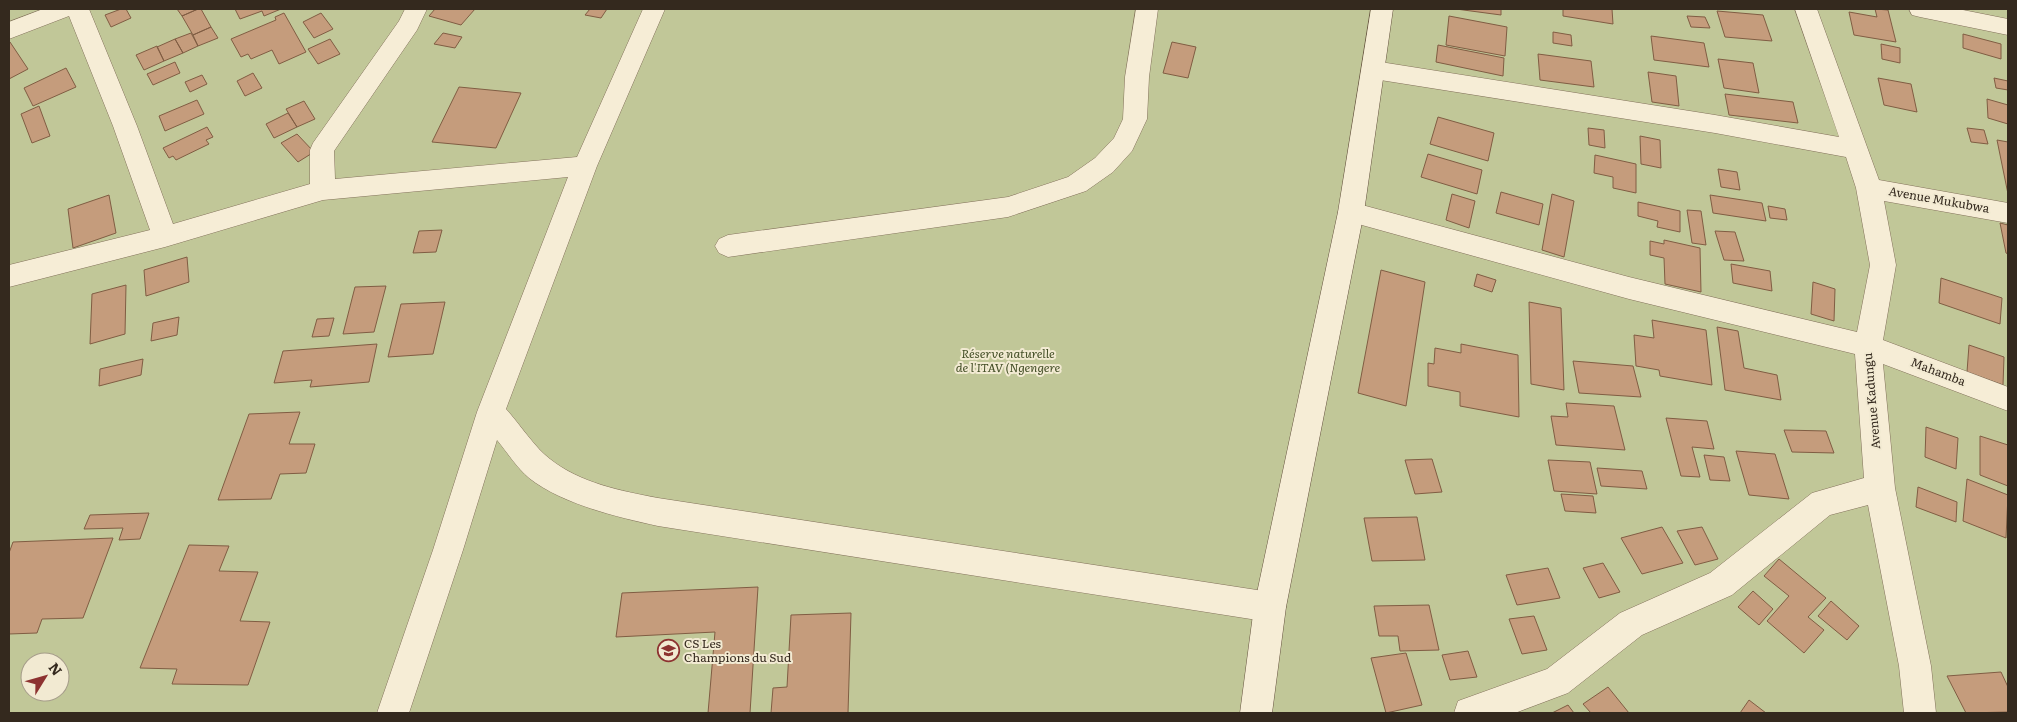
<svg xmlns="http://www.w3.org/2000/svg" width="2017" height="722" font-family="Literata,serif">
  <rect width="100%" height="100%" fill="#eadfc3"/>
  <path fill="#c1c798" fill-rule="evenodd" d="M9,9H2008V713H9ZM30,662H60V692H30Z"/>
  <path fill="#c59c7c" stroke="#805d43" d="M121,9H126L131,18L111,27L105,15Z
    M177,9H198L182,16Z
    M198,9H201L211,27L193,35L182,16Z
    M235,9H281L264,16L262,11L240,19Z
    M435,9H475L461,25L429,16Z
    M590,9H607L601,18L585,15Z
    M1456,9H1501V15Z
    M1563,9H1612L1613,24L1563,16Z
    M1875,9L1888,10L1896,42L1854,35L1849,12L1877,17Z
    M1717,11L1763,15L1772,41L1725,37Z
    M284,13L306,52L279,64L272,50L251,59L248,54L241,57L231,39L276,20L275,17Z
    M321,13L333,29L314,38L303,22Z
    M1449,16L1507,27L1505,56L1446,45Z
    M1687,16L1705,17L1710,28L1691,27Z
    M211,27L218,38L198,46L193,35Z
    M1553,32L1571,35L1572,46L1553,43Z
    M191,33L198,46L183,53L175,39Z
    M443,33L462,37L455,48L434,44Z
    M1963,34L2001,44V59L1963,48Z
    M1651,36L1704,43L1709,67L1654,60Z
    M175,39L183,53L164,61L157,47Z
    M330,39L340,54L318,64L308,49Z
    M10,42L28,69L9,79V43Z
    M1172,42L1196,47L1188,78L1163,73Z
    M1881,44L1900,48V63L1882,59Z
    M1438,45L1504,58L1503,76L1436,62Z
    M157,46L164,61L144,70L136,55Z
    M1538,54L1591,61L1594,87L1540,80Z
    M1718,59L1753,63L1759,93L1724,88Z
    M175,62L180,73L153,85L147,74Z
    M66,68L76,87L33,106L24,88Z
    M1648,72L1676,76L1679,106L1652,102Z
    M253,73L262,88L245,96L237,81Z
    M202,75L207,84L190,92L185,82Z
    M1878,78L1911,84L1917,112L1884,105Z
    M1994,78L2008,81V90L1996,88Z
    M459,87L521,93L496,148L432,142Z
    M1725,94L1793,102L1798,123L1729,115Z
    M1987,99L2008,105V124L1988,118Z
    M197,100L204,114L165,131L159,116Z
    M304,101L315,119L297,127L286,109Z
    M39,106L50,136L32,143L21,114Z
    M288,113L297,127L274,138L266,124Z
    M1438,117L1494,133L1488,161L1430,144Z
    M207,127L213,137L206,140L209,144L176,160L173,156L169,158L163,148Z
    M1588,128L1604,130L1605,148L1589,145Z
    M1967,128L1984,130L1988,144L1971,142Z
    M297,134L314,152L298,162L281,143Z
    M1640,136L1660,140L1661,168L1641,164Z
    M1997,140L2008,142V194Z
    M1428,154L1482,170L1477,194L1421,177Z
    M1595,155L1636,164V193L1613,188V177L1594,173Z
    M1718,169L1737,172L1740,190L1721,187Z
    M1501,192L1543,204L1539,225L1496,213Z
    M1452,194L1475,201L1469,228L1446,220Z
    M1552,194L1574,201L1564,257L1542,250Z
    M109,195L116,233L73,248L68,209Z
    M1710,195L1762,203L1766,221L1713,213Z
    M1638,202L1680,211V232L1657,227L1658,221L1638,216Z
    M1768,206L1785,209L1787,220L1770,218Z
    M1687,210L1701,211L1706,245L1692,243Z
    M2000,223L2008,225V254L2006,253Z
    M442,230L436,252L413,253L419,231Z
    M1715,231L1735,232L1744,261L1724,260Z
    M1664,240L1700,248L1701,292L1665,284L1664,258L1650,255V241L1664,244Z
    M187,257L189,282L146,296L144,270Z
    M1731,264L1770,271L1772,291L1733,283Z
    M1381,270L1425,282L1406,406L1358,393Z
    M1477,274L1496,280L1492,292L1474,286Z
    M1941,278L2002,298L2000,324L1939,303Z
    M1813,282L1835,289L1834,321L1811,314Z
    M126,285L125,334L90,344L92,294Z
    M386,286L374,332L343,334L355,287Z
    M445,302L433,354L388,357L401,304Z
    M1529,302L1561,308L1564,390L1531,384Z
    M179,317L177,335L151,341L153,323Z
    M334,318L329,336L312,337L317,319Z
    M1652,320L1706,330L1712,385L1660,376L1659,370L1636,366L1634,335L1654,338Z
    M1717,327L1738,331L1744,368L1777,375L1781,400L1725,390Z
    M377,344L369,382L310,387L312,380L274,383L283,351Z
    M1461,344L1518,355L1519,417L1460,406V392L1428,386V363L1434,364L1435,348L1461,353Z
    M1969,345L2004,357L2003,385L1967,372Z
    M143,359L141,375L99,386L100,369Z
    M1573,361L1633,366L1641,397L1579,393Z
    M1566,403L1614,406L1625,450L1556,445L1551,416L1568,417Z
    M300,412L289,444H315L306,473L280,474L271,499L218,500L249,414Z
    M1666,418L1707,421L1714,449L1692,447L1700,477L1681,476Z
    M1926,427L1958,438L1956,469L1925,457Z
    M1784,430L1826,431L1834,453L1792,452Z
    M1980,436L2008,445V486L1980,475Z
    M1736,451L1775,454L1789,499L1749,495Z
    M1704,455L1724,457L1730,481L1710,480Z
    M1432,459L1442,492L1415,494L1405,460Z
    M1548,460L1590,462L1597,494L1554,491Z
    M1597,468L1642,471L1647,489L1601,486Z
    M1967,479L2008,495L2006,538L1963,521Z
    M1918,487L1957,502L1956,522L1916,507Z
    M1561,494L1593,496L1596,513L1565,511Z
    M149,513L140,539L119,540L123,528L84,529L90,515Z
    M1417,517L1425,560L1372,561L1364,518Z
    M1662,527L1683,563L1642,574L1621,538Z
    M1702,527L1718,559L1695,565L1677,531Z
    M113,538L83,618L42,619L37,633L9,634V553L13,542Z
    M189,545L229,546L219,571L258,572L240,621L270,622L248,685L172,684L177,669L140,668Z
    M1779,559L1826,598L1808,617L1824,630L1804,653L1767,621L1789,596L1764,576Z
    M1603,563L1620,592L1599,598L1583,568Z
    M1548,568L1560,598L1517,605L1506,575Z
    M758,587L750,713H708L715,632L616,637L622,593Z
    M1753,591L1773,609L1759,625L1738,607Z
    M1831,601L1859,626L1847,640L1818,616Z
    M1429,605L1439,650L1400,651L1398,636H1379L1374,606Z
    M851,613L848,713H771L773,688L787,687L791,615Z
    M1534,616L1547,650L1522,654L1509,619Z
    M1468,651L1477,677L1450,680L1442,655Z
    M1406,653L1422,705L1386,713L1371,658Z
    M2001,672L2008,687V712L1966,713L1947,676Z
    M1608,687L1629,713H1591L1583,704Z
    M1749,700L1766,713H1740Z
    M1568,705L1574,713H1552Z"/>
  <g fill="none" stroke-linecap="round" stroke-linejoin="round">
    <defs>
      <path id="street" d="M43,9H89L137,126L173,224L310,184V150L313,143L399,21L405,9H427L417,30L334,151L335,179L577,157L643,9H665L597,166L506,409C519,423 535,448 550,459C580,483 621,491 658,498L1270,592L1281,596L1286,607L1281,618L1270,622L658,526C617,517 562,504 529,478C517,468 507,452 497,440L463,550L409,713H377L433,550L477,412L568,177L323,200L165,247L9,287V265L150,230L113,126L69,16L9,39V22Z
        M1136,9H1158L1149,77L1147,119L1132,151L1113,172L1086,191L1008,217L728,257L719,253L715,246L719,239L728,235L1008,197L1068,177L1095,158L1114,138L1123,119L1125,77Z
        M1795,9H1817L1879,180L2008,203V223L1884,201L1896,265L1883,340L2008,387V411L1883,364L1895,488L1931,666L1936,713H1904L1899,666L1868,505L1830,515L1732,595L1642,635L1568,693L1515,713H1454L1458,701L1547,669L1620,613L1710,573L1812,493L1864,478L1855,354L1629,299L1351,222L1342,219L1338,212L1342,205L1351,202L1629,277L1857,332L1870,265L1856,188L1846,157L1715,133L1374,79L1366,76L1362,70L1366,64L1374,61L1715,115L1839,137Z
        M1909,9H1958L2008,19V35L1920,17L1912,15Z"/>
      <path id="secondary" d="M1371,9H1393L1364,212L1286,607L1272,713H1240L1254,607L1338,212Z"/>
    </defs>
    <use href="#street" stroke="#83715b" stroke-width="1"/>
    <use href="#secondary" stroke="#65523f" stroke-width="1"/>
    <use href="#street" fill="#f6edd6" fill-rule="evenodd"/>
    <use href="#secondary" fill="#f6edd6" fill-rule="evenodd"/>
  </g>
  <defs>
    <symbol id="school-ring" viewBox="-11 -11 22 22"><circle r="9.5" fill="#f2ead2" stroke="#8d3230" stroke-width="1.5"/><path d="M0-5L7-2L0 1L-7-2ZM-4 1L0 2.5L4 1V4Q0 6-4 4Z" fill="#8d3230"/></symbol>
  </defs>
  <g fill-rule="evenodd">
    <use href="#school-ring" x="656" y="638" width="25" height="25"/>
  </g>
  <g text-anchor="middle" stroke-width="4" stroke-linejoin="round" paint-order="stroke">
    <g font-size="12" fill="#34291e" stroke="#f2ead2">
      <text transform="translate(1939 200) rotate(10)" y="4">Avenue Mukubwa</text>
      <text transform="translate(1938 372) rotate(21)" y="4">Mahamba</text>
      <text transform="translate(1872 401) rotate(-95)" y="4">Avenue Kadungu</text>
    </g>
    <g font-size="12" font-style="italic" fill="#444f27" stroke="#f2ead2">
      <text x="1008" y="358">Réserve naturelle<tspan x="1008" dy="14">de l'ITAV (Ngengere</tspan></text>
    </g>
    <g font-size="12" fill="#34291e" stroke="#f2ead2" text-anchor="start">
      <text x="684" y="648">CS Les<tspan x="684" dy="14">Champions du Sud</tspan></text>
    </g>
  </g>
  <rect width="2017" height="722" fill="none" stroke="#34291e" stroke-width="20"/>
  <g transform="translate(45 677) rotate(53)"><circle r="24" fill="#f2ead2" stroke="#a69d8a"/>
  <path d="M0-4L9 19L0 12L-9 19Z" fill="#8d3230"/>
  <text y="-8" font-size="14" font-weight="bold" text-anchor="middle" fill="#34291e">N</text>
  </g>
</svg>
